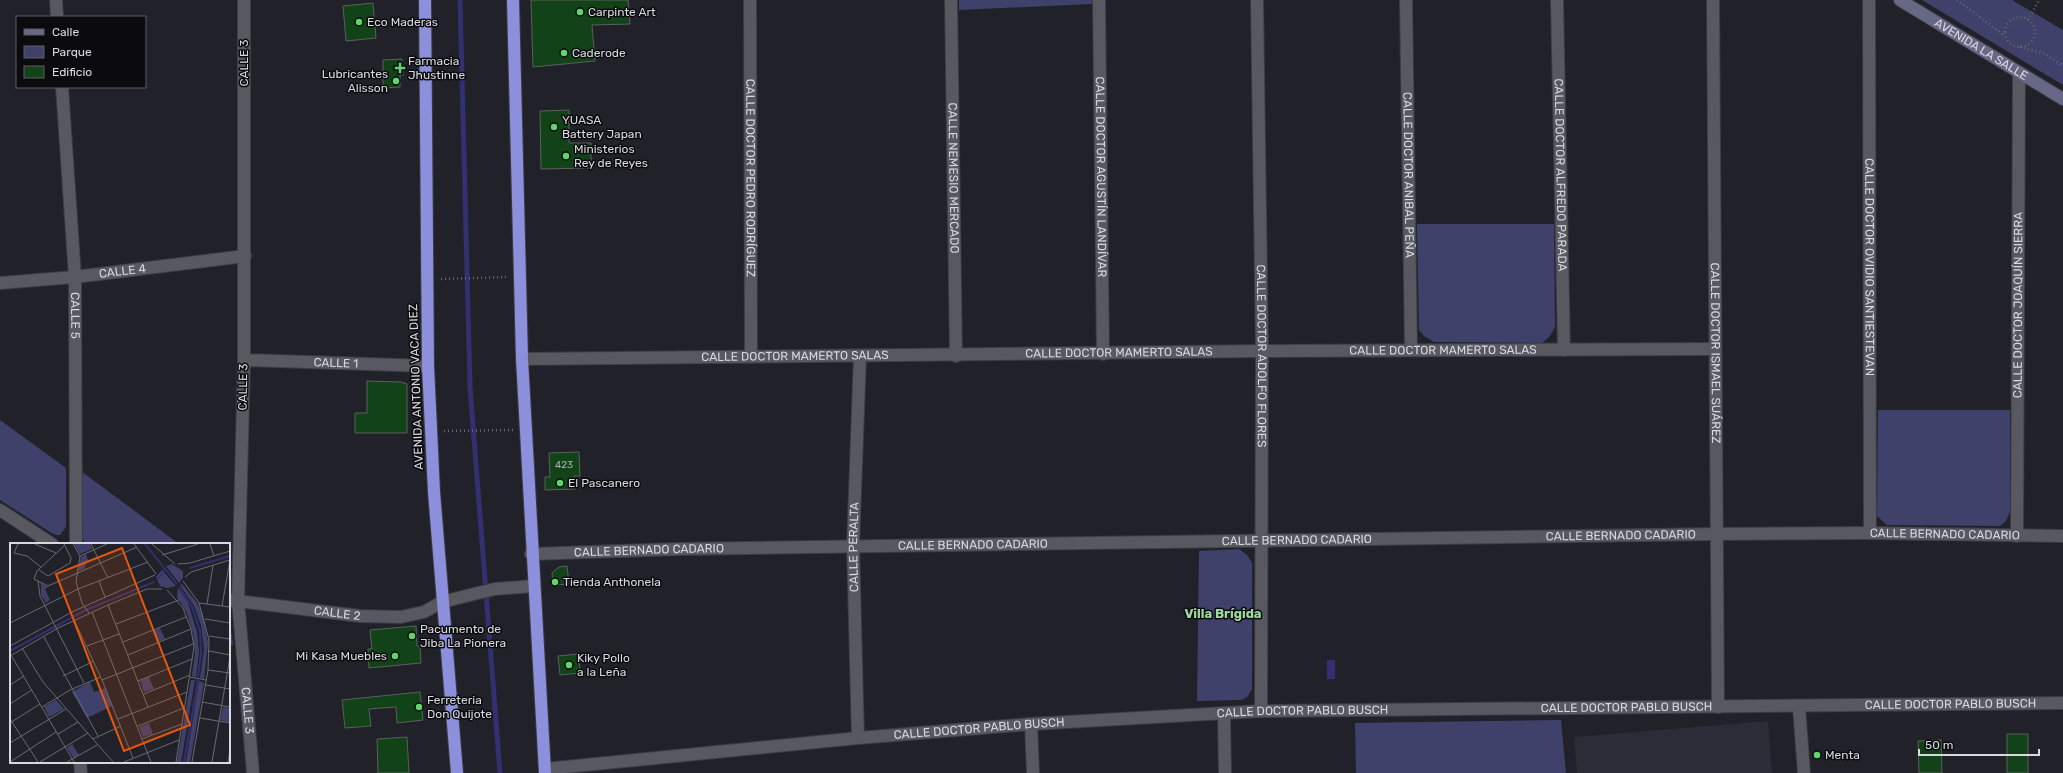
<svg xmlns="http://www.w3.org/2000/svg" width="2063" height="773" font-family="Rubik,sans-serif">
  <rect width="100%" height="100%" fill="#212129"/>
  <path fill="#2b2c38" d="M1768,721L1772,773H1577L1574,737Z"/>
  <path fill="#40416a" d="M959,0H1092V4L959,10Z
    M1922,0H2012L2063,30V85Z
    M1417,224H1554L1555,327L1550,336L1542,343L1434,342L1424,336L1419,330Z
    M1878,410H2010V512L2006,521L2000,526L1887,525L1877,516Z
    M0,420L66,468V527L60,535H56L50,532L0,500Z
    M81,471L179,544H85L81,533Z
    M1239,549L1247,555L1252,563V689L1248,696L1242,700L1197,701L1199,551Z
    M229,613L233,645H229Z
    M1561,720L1566,773H1356L1355,723Z"/>
  <path fill="#333071" d="M1327,660H1335V679H1327Z"/>
  <g fill="none" stroke-linecap="round" stroke-linejoin="round">
    <path stroke="#333071" stroke-width="5" d="M460,0L470,387L500,773"/>
  </g>
  <path fill="#124218" stroke="#5a615a" d="M531,0H628L630,24L592,25L595,61L533,67Z
    M373,3L376,38L346,41L343,6Z
    M402,59L403,75H400V87L383,88V60Z
    M569,110V143H591V168L541,169L540,111Z
    M367,381L401,382L407,384V433H355V413H367Z
    M579,452L580,476H574L575,489L545,490V477H550L549,453Z
    M567,566L569,584L553,585L552,573L559,567Z
    M416,626L417,646H420L421,663L369,668L368,649H372L370,630Z
    M579,654L580,673L560,675L558,656Z
    M420,692L423,720L397,723L396,707L369,709L371,726L345,728L342,700Z
    M2007,734H2028V773H2007Z
    M407,737L409,773H378L377,739Z
    M1941,740L1942,773H1919L1918,741Z"/>
  <g fill="none" stroke-linecap="round" stroke-linejoin="round">
    <defs>
      <g id="street">
        <path d="M56,0L57,17"/>
        <path id="s1" d="M244,0V360L238,600L253,773"/>
        <path id="s2" d="M750,0L751,356"/>
        <path id="s3" d="M951,0L956,356"/>
        <path id="s4" d="M1099,0L1103,354"/>
        <path id="s5" d="M1257,0L1262,351L1261,711"/>
        <path id="s6" d="M1406,0L1411,350"/>
        <path id="s7" d="M1557,0L1564,350"/>
        <path id="s8" d="M1713,0L1718,707"/>
        <path id="s9" d="M1869,0L1870,533"/>
        <path id="s10" d="M62,87L75,277L76,544"/>
        <path id="s11" d="M0,283L75,277L245,256"/>
        <path id="s12" d="M522,359L1262,351L1715,349"/>
        <path id="s13" d="M244,360L428,366"/>
        <path d="M0,510L52,544"/>
        <path id="s14" d="M2017,536L2019,73"/>
        <path id="s15" d="M531,554L677,549L1717,534L1870,533L2063,536"/>
        <path id="s16" d="M229,600L360,616L401,617L424,612L442,602L474,594L495,589L533,586"/>
        <path d="M1799,707L1804,773"/>
        <path d="M1224,715L1225,773"/>
        <path d="M1031,724L1033,773"/>
        <path id="s17" d="M858,738L853,546L860,356"/>
        <path d="M80,762L81,773"/>
        <path id="s18" d="M545,769L858,738L1031,724L1261,711L2063,703"/>
      </g>
      <g id="secondary">
        <path id="s19" d="M1900,0L2063,99"/>
      </g>
      <path id="highway" d="M425,0L428,366L434,492L457,773
        M513,0L522,359L545,773"/>
    </defs>
    <use href="#street" stroke="#3c3c43" stroke-width="14"/>
    <use href="#secondary" stroke="#3c3c43" stroke-width="14"/>
    <use href="#highway" stroke="#3c3c43" stroke-width="14"/>
    <path stroke="#66676e" stroke-width="2.5" stroke-dasharray="1 3" stroke-linecap="butt" d="M1957,0L2005,36
      M2005 32a15 15 0 1 1 30 0a15 15 0 1 1-30 0Z
      M2028,20L2039,0
      M2020,47L2043,53L2063,66
      M441,279L508,277
      M444,431L513,430"/>
    <use href="#street" stroke="#575860" stroke-width="12"/>
    <use href="#secondary" stroke="#676885" stroke-width="12"/>
    <use href="#highway" stroke="#8c8fdc" stroke-width="12"/>
  </g>
  <g fill="#60d56b" stroke="#0b0b0f" stroke-width="1.5">
    <circle cx="580" cy="12" r="4"/>
    <circle cx="359" cy="22" r="4"/>
    <circle cx="564" cy="53" r="4"/>
    <path d="M398 62h4v4h4v4h-4v4h-4v-4h-4v-4h4z"/>
    <circle cx="396" cy="81" r="4"/>
    <circle cx="554" cy="127" r="4"/>
    <circle cx="566" cy="156" r="4"/>
    <circle cx="560" cy="483" r="4"/>
    <circle cx="555" cy="582" r="4"/>
    <circle cx="412" cy="636" r="4"/>
    <circle cx="395" cy="656" r="4"/>
    <circle cx="569" cy="665" r="4"/>
    <circle cx="419" cy="707" r="4"/>
    <circle cx="1817" cy="755" r="4"/>
  </g>
  <g text-anchor="middle" stroke-width="3" stroke-linejoin="round" paint-order="stroke">
    <g font-size="10" fill="#a6b3ac">
      <text x="564" y="468">423</text>
    </g>
    <g font-size="12" fill="#d8d9de" stroke="#0b0b0f" text-anchor="start">
      <text x="588" y="16">Carpinte Art</text>
      <text x="367" y="26">Eco Maderas</text>
      <text x="572" y="57">Caderode</text>
      <text x="408" y="65">Farmacia<tspan x="408" dy="14">Jhustinne</tspan></text>
      <text x="388" y="78" text-anchor="end">Lubricantes<tspan x="388" dy="14">Alisson</tspan></text>
      <text x="562" y="124">YUASA<tspan x="562" dy="14">Battery Japan</tspan></text>
      <text x="574" y="153">Ministerios<tspan x="574" dy="14">Rey de Reyes</tspan></text>
      <text x="568" y="487">El Pascanero</text>
      <text x="563" y="586">Tienda Anthonela</text>
      <text x="420" y="633">Pacumento de<tspan x="420" dy="14">Jiba La Pionera</tspan></text>
      <text x="387" y="660" text-anchor="end">Mi Kasa Muebles</text>
      <text x="577" y="662">Kiky Pollo<tspan x="577" dy="14">a la Leña</tspan></text>
      <text x="427" y="704">Ferreteria<tspan x="427" dy="14">Don Quijote</tspan></text>
      <text x="1825" y="759">Menta</text>
    </g>
    <g font-size="12" fill="#d8d9de" stroke="#0b0b0f">
      <text dy="4" stroke="none"><textPath href="#s19" startOffset="95">AVENIDA LA SALLE</textPath></text>
      <text transform="translate(244 63) rotate(-90)" y="4">CALLE 3</text>
      <text dy="4" stroke="none"><textPath href="#s6" startOffset="175">CALLE DOCTOR ANIBAL PEÑA</textPath></text>
      <text dy="4" stroke="none"><textPath href="#s7" startOffset="175">CALLE DOCTOR ALFREDO PARADA</textPath></text>
      <text dy="4" stroke="none"><textPath href="#s4" startOffset="177">CALLE DOCTOR AGUSTÍN LANDÍVAR</textPath></text>
      <text dy="4" stroke="none"><textPath href="#s2" startOffset="178">CALLE DOCTOR PEDRO RODRÍGUEZ</textPath></text>
      <text dy="4" stroke="none"><textPath href="#s3" startOffset="178">CALLE NEMESIO MERCADO</textPath></text>
      <text dy="4" stroke="none"><textPath href="#s9" startOffset="267">CALLE DOCTOR OVIDIO SANTIESTEVAN</textPath></text>
      <text dy="4" stroke="none"><textPath href="#s11" startOffset="123">CALLE 4</textPath></text>
      <text dy="4" stroke="none"><textPath href="#s14" startOffset="231">CALLE DOCTOR JOAQUÍN SIERRA</textPath></text>
      <text dy="4" stroke="none"><textPath href="#s10" startOffset="229">CALLE 5</textPath></text>
      <text dy="4" stroke="none"><textPath href="#s12" startOffset="921">CALLE DOCTOR MAMERTO SALAS</textPath></text>
      <text dy="4" stroke="none"><textPath href="#s8" startOffset="353">CALLE DOCTOR ISMAEL SUÁREZ</textPath></text>
      <text dy="4" stroke="none"><textPath href="#s12" startOffset="597">CALLE DOCTOR MAMERTO SALAS</textPath></text>
      <text dy="4" stroke="none"><textPath href="#s5" startOffset="356">CALLE DOCTOR ADOLFO FLORES</textPath></text>
      <text dy="4" stroke="none"><textPath href="#s12" startOffset="273">CALLE DOCTOR MAMERTO SALAS</textPath></text>
      <text dy="4" stroke="none"><textPath href="#s13" startOffset="92">CALLE 1</textPath></text>
      <text transform="translate(243 387) rotate(-89)" y="4">CALLE 3</text>
      <text transform="translate(416 387) rotate(-92)" y="4">AVENIDA ANTONIO VACA DIEZ</text>
      <text dy="4" stroke="none"><textPath href="#s15" startOffset="1090">CALLE BERNADO CADARIO</textPath></text>
      <text dy="4" stroke="none"><textPath href="#s15" startOffset="1414">CALLE BERNADO CADARIO</textPath></text>
      <text dy="4" stroke="none"><textPath href="#s15" startOffset="766">CALLE BERNADO CADARIO</textPath></text>
      <text dy="4" stroke="none"><textPath href="#s15" startOffset="442">CALLE BERNADO CADARIO</textPath></text>
      <text dy="4" stroke="none"><textPath href="#s17" startOffset="191">CALLE PERALTA</textPath></text>
      <text dy="4" stroke="none"><textPath href="#s15" startOffset="118">CALLE BERNADO CADARIO</textPath></text>
      <text dy="4" stroke="none"><textPath href="#s16" startOffset="109">CALLE 2</textPath></text>
      <text dy="4" stroke="none"><textPath href="#s18" startOffset="1408">CALLE DOCTOR PABLO BUSCH</textPath></text>
      <text dy="4" stroke="none"><textPath href="#s18" startOffset="1084">CALLE DOCTOR PABLO BUSCH</textPath></text>
      <text dy="4" stroke="none"><textPath href="#s1" startOffset="711">CALLE 3</textPath></text>
      <text dy="4" stroke="none"><textPath href="#s18" startOffset="760">CALLE DOCTOR PABLO BUSCH</textPath></text>
      <text dy="4" stroke="none"><textPath href="#s18" startOffset="436">CALLE DOCTOR PABLO BUSCH</textPath></text>
    </g>
    <g font-size="13" font-weight="bold" fill="#9ed9a0" stroke="#0b0b0f">
      <text x="1223" y="618">Villa Brígida</text>
    </g>
  </g>
  <g transform="translate(10 543)">
    <rect width="220" height="220" fill="#212129"/>
    <path d="M64,1H80L82,6L70,11ZM76,11L78,17L74,26L68,28L71,14ZM162,21L173,28V35L169,40L156,23ZM152,27L166,43L157,45L150,43L146,34ZM31,40L38,44L35,46L40,57L36,60L31,52ZM172,41L187,60L193,73L198,100L194,136L190,135L194,107L191,82L184,63L170,42ZM168,45L178,60L187,89L189,109L186,134L182,133L185,110L183,90L177,70L167,54ZM150,85L155,96L147,99L143,88ZM139,134L144,146L134,149L130,138ZM181,137H185L171,219H167ZM189,138L194,140L180,219H176ZM80,139L84,149L95,145L102,163L77,175L62,149ZM46,157L54,166L39,174L34,164ZM213,164L220,165V180L210,177ZM139,180L143,191L133,194L129,184ZM62,201L69,212L64,215L57,205Z" fill="#40416a"/>
    <path fill="none" stroke="#333071" stroke-width="2" d="M135,1L167,41M180,25L220,13M147,37L155,27M169,44L182,64L190,88L191,110L188,134M0,108L76,67L144,39M174,219L188,137"/>
    <path fill="none" stroke="#6a6b71" stroke-width="1" d="M8,1L4,10L17,13L31,24M25,1L46,10M63,1L70,13L66,39L72,60L79,70M81,1L98,35M124,1L146,31M142,1L165,21M200,1L204,13M55,2L27,28L24,36L38,43L127,4M152,12L188,1M70,13L97,1M168,21L180,20L220,8M29,27L38,33L60,20L61,15L54,1M175,34L181,29L220,17M28,38L30,53L74,140M89,38L95,54M173,38L189,60L199,97L198,127L182,219M157,47L173,65L181,86L184,104L166,219M189,60L220,64M197,61L203,22M98,62L138,164M212,63L220,17M82,69L141,219M195,76L220,80M64,77L92,137L123,215M0,80L68,46L138,19M106,81L169,57M199,93L220,96M34,94L88,193M113,99L176,74M0,103L62,69L145,32M77,103L109,91M12,105L33,139L103,219M199,108L220,112M1,112L64,219M118,112L181,86M0,113L48,85L98,62L137,46H152M198,127L220,130M53,133L84,118M180,134L196,137M92,137L183,101M128,138L182,116M0,142L14,133M196,142L220,146M134,151L180,132M192,159L220,164M0,161L22,147M32,164L60,147L91,134M190,175L220,180M0,176L28,219M108,176L177,149M0,180L30,161M128,183L174,165M48,191L68,179M83,196L111,183M132,196L172,181M0,200L56,166M0,219L46,189M30,219L78,190M57,219L87,202M114,219L169,197M202,219L220,114M218,219L220,207"/>
    <path fill="#e8590c" fill-opacity="0.15" stroke="#e8590c" stroke-width="2" d="M112,5L180,182L114,208L46,31Z"/>
    <rect width="220" height="220" fill="none" stroke="#d8d9de" stroke-width="2"/>
  </g>
  <rect x="16" y="16" width="130" height="72" fill="#0b0b0f" stroke="#5d5d62"/>
  <rect x="24" y="29" width="20" height="6" fill="#676885" stroke="#5d5d62"/>
  <text x="52" y="36" font-size="12" fill="#d8d9de">Calle</text>
  <rect x="24" y="46" width="20" height="12" fill="#40416a" stroke="#5d5d62"/>
  <text x="52" y="56" font-size="12" fill="#d8d9de">Parque</text>
  <rect x="24" y="66" width="20" height="12" fill="#124218" stroke="#5d5d62"/>
  <text x="52" y="76" font-size="12" fill="#d8d9de">Edificio</text>
  <path d="M1919 749v6h120v-6" fill="none" stroke="#d8d9de" stroke-width="2"/>
  <text x="1925" y="749" font-size="12" fill="#d8d9de" stroke="#0b0b0f" stroke-width="3" paint-order="stroke">50 m</text>
</svg>
